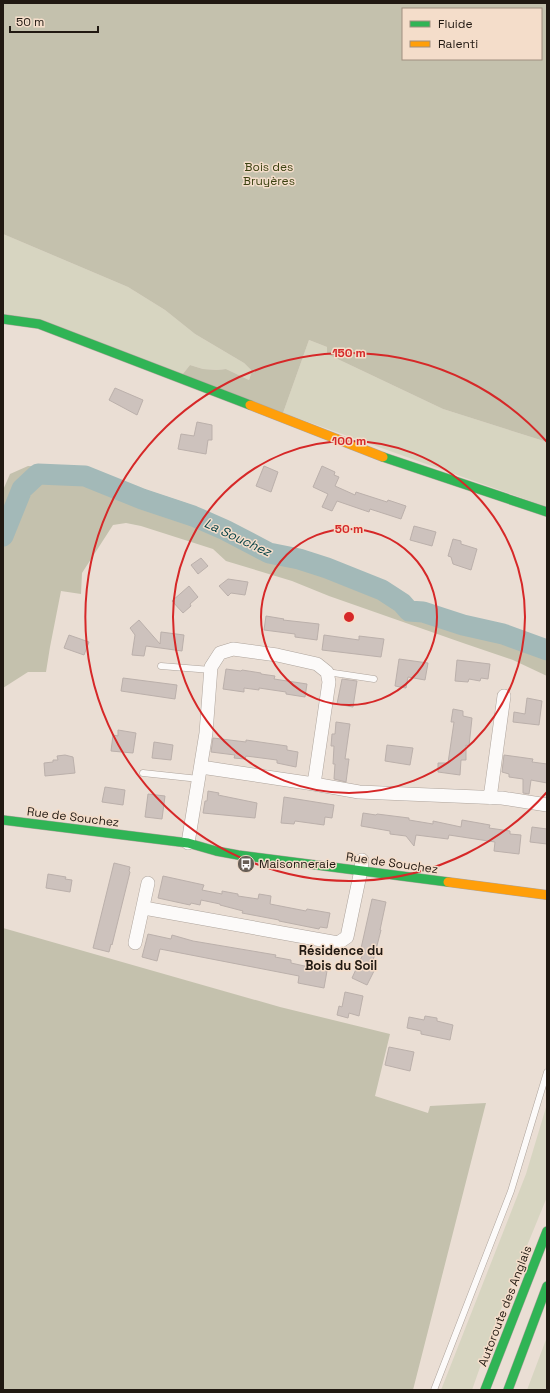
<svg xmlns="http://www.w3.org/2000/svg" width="550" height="1393" font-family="'Space Grotesk',sans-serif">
  <rect width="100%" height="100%" fill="#eaded4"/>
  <path fill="#d7d5c1" d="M3,234L128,287L165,310L195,334L244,363L252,371L249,380L226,369L217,370L203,369L190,365L182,375L3,314Z
    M309,340L327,347V354L443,409L547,442V507L283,413Z
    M547,1104V1197L497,1319L472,1390H441L526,1174Z
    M547,1337V1390H527Z"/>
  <path fill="#c4c1ad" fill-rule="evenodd" d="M3,3H547V442L443,409L327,354V347L309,340L283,413L182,375L190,365L203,369L217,370L226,369L249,380L252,371L244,363L195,334L165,310L128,287L3,234ZM403,9H541V59H403Z
    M28,466L94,470L119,481L186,503L230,524L246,537L255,542L289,547L308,558L344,569L411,603L466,619L520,632L547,641V676L513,660L463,643L329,596L292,581L226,561L213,549L141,526L126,523L113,525L82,573L81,594L61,591L50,647L46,672H28L3,688V490L10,474Z
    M3,928L280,1007L390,1034L375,1096L428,1113L430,1106L486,1103L413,1390H3Z"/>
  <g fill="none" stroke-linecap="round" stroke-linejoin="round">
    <path stroke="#a3b9b8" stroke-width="21" d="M3,536L22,489L38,474L85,476L142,499L193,516L225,530L269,553L299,559L327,568L382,590L402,603L409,611L423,612L463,625L503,634L547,650"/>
  </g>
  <path fill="#cdc2bd" stroke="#bbb0ab" d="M115,388L143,400L137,415L109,400Z
    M197,422L212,425V440H208L206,454L178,449L181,434L194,436Z
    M264,466L278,472L271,492L256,486Z
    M322,466L335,472L334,475L339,477L335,486L355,495L356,492L387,502L388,500L406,506L401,519L370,509L369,512L337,501L332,511L322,507L328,494L313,487Z
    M414,526L436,532L432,546L410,540Z
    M453,539L461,541V544L477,549L471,570L453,564L451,557L448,556Z
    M201,558L208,566L198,574L191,565Z
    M228,579L248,582L245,595L231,593L228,596L219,586Z
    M189,586L198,597L190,604L191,606L183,613L172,601Z
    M266,616L284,619L283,620L319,624L317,640L295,637V634L264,630Z
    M139,620L160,644L161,632L184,635L182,651L146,646L144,656L132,655L135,635L130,628Z
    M69,635L89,642L84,655L64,648Z
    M324,635L359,640V636L384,639L381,657L322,650Z
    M399,659L428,663L425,680L408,677L406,688L395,686Z
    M457,660L490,664L488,679L481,678L480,681L469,679L468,682L455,681Z
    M226,669L241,671L242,670L261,673V674L275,676L274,679L307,684L305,697L286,694V692L259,688V690L244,688V692L223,689Z
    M123,678L177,685L175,699L121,691Z
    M342,679L357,681L353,707L337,704Z
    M527,698L542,701L539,725L513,722L514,712L525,714Z
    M453,709L463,711V716L472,718L469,746L466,745V760H461L460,775L438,772V763H448L454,722H451Z
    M336,722L350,724L345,759H349L346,782L334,779L335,764H333L334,746H331L332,734H335Z
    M118,730L136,733L133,753L111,751L113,735L118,736Z
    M213,738L246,742V740L287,746V750L298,752L296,767L277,763V760L246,756L245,759L234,758L235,755L211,752Z
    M154,742L173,745L171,760L152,758Z
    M387,745L413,748L410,765L385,761Z
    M65,755L73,757L75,773L45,776L44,763L53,762V760H58L57,756Z
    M504,755L533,759L532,762L547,764V783L531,780L529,794L523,793V779L509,777V774L502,772Z
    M105,787L125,790L123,805L102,802Z
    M208,791L219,793L218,795L257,803L255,818L203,813L205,801H207Z
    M148,794L165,796L162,819L145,817Z
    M284,797L334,805L332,818L325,817L324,825L295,821L294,824L281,823Z
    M363,813L376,815L377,814L409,818V820L433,824V821L461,827L462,820L490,825L489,828L510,831V834L521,835L519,854L494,851L495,842L449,835L448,839L416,835L414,846L406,836L390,834V831L361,826Z
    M532,827L547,829V844L530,842Z
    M114,863L130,867L129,871L130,872L112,945L111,944L109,952L93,948Z
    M48,874L66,877L65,879L72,880L70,892L46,888Z
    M163,876L204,885L202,890L222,894V891L238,894V896L258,899L259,894L271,896L270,904L306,911L307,909L330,913L327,928L320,927L319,929L279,921V920L242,913L243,911L220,905V904L201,900L200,905L191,903L190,905L158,898Z
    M372,899L386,902L380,930H381L372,965L376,967L367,985L352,978L363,954L360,953Z
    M148,934L171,939L172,935L193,941L276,955L275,957L291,960V963L327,971L324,988L298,983L299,976L160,949L157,961L142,957Z
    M345,992L363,996L359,1016L349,1013L348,1018L337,1015L339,1006L342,1007Z
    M425,1016L437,1018V1021L453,1025L450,1040L421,1034V1031L407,1028L409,1017L424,1020Z
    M389,1047L414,1052L410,1071L385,1065Z"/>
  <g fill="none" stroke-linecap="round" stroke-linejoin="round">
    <defs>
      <path id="lane" d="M161,666L211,670
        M327,672L374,679
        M143,773L199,779
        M434,1390L511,1191L547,1072"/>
      <path id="street" d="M201,767L314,784L359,792L502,798L547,805
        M490,798L504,696
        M188,843L206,733L211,667L220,653L233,649L277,655L317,664L327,672L329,682L314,784
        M144,908L338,943L347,937L361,870L362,860
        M135,943L148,883"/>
      <path id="fast" d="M3,319L39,324L250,405
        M383,457L547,512
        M3,820L188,843L216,851L238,855L448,882
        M485,1390L547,1231
        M508,1390L547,1286"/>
      <path id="slow" d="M250,405L383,457
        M448,882L547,895"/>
    </defs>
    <use href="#lane" stroke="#aea49c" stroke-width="7"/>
    <use href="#street" stroke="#aea49c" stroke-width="14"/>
    <use href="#fast" stroke="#aea49c" stroke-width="10"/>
    <use href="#slow" stroke="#aea49c" stroke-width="10"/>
    <use href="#lane" stroke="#fcfaf9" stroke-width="6"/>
    <use href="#street" stroke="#fcfaf9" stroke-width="13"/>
    <use href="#fast" stroke="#30b455" stroke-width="9"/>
    <use href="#slow" stroke="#ff9f0a" stroke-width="9"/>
  </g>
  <g fill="none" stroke="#d62828" stroke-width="2">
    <circle cx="349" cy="617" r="88"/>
    <circle cx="349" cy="617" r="176"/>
    <path d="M547 792A264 264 0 1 1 547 442"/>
  </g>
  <defs>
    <symbol id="bus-disc" viewBox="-11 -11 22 22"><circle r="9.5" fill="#675e56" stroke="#f4ddca"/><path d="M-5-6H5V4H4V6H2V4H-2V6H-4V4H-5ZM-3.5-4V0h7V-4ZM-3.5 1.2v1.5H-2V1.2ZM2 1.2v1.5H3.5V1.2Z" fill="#fff"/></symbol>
  </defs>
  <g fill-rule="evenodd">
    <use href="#bus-disc" x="236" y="854" width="20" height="20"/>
  </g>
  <g text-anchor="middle" stroke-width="3" stroke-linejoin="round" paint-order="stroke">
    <g font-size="12" fill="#3b4211" stroke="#f4ddca">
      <text x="269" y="171">Bois des<tspan x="269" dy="14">Bruyères</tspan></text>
    </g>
    <g font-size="12" fill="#211912" stroke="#f4ddca">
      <text transform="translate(73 817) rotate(7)" y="4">Rue de Souchez</text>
      <text transform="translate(392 863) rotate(8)" y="4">Rue de Souchez</text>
      <text transform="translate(505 1306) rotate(-69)" y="4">Autoroute des Anglais</text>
    </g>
    <g font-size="12" fill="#211912" stroke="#f4ddca" text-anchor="start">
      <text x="259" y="868">Maisonneraie</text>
    </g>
    <g font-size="13" font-style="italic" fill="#064246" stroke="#f4ddca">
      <text transform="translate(238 537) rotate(25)" y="5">La Souchez</text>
    </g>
    <g font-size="13" font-weight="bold" fill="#211912" stroke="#f4ddca">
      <text x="341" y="955">Résidence du<tspan x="341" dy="15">Bois du Soil</tspan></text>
    </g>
  </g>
  <circle cx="349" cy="617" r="6" fill="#d62828" stroke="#f4ddca" stroke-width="2"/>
  <g font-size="12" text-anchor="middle" font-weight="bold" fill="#d62828" stroke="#f4ddca" stroke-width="3" stroke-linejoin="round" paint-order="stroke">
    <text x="349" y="357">150 m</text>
    <text x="349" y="445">100 m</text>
    <text x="349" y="533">50 m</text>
  </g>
  <rect width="550" height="1393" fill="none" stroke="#211912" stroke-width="8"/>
  <rect x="402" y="8" width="140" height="52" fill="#f4ddca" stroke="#a08f80"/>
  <rect x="410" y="21" width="20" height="6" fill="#30b455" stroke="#a08f80"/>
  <text x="438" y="28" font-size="12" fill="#211912">Fluide</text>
  <rect x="410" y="41" width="20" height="6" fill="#ff9f0a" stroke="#a08f80"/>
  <text x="438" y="48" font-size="12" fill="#211912">Ralenti</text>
  <path d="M10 26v6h88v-6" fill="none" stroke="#211912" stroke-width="2"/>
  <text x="16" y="26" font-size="12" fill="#211912" stroke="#f4ddca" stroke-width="3" paint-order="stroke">50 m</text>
</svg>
